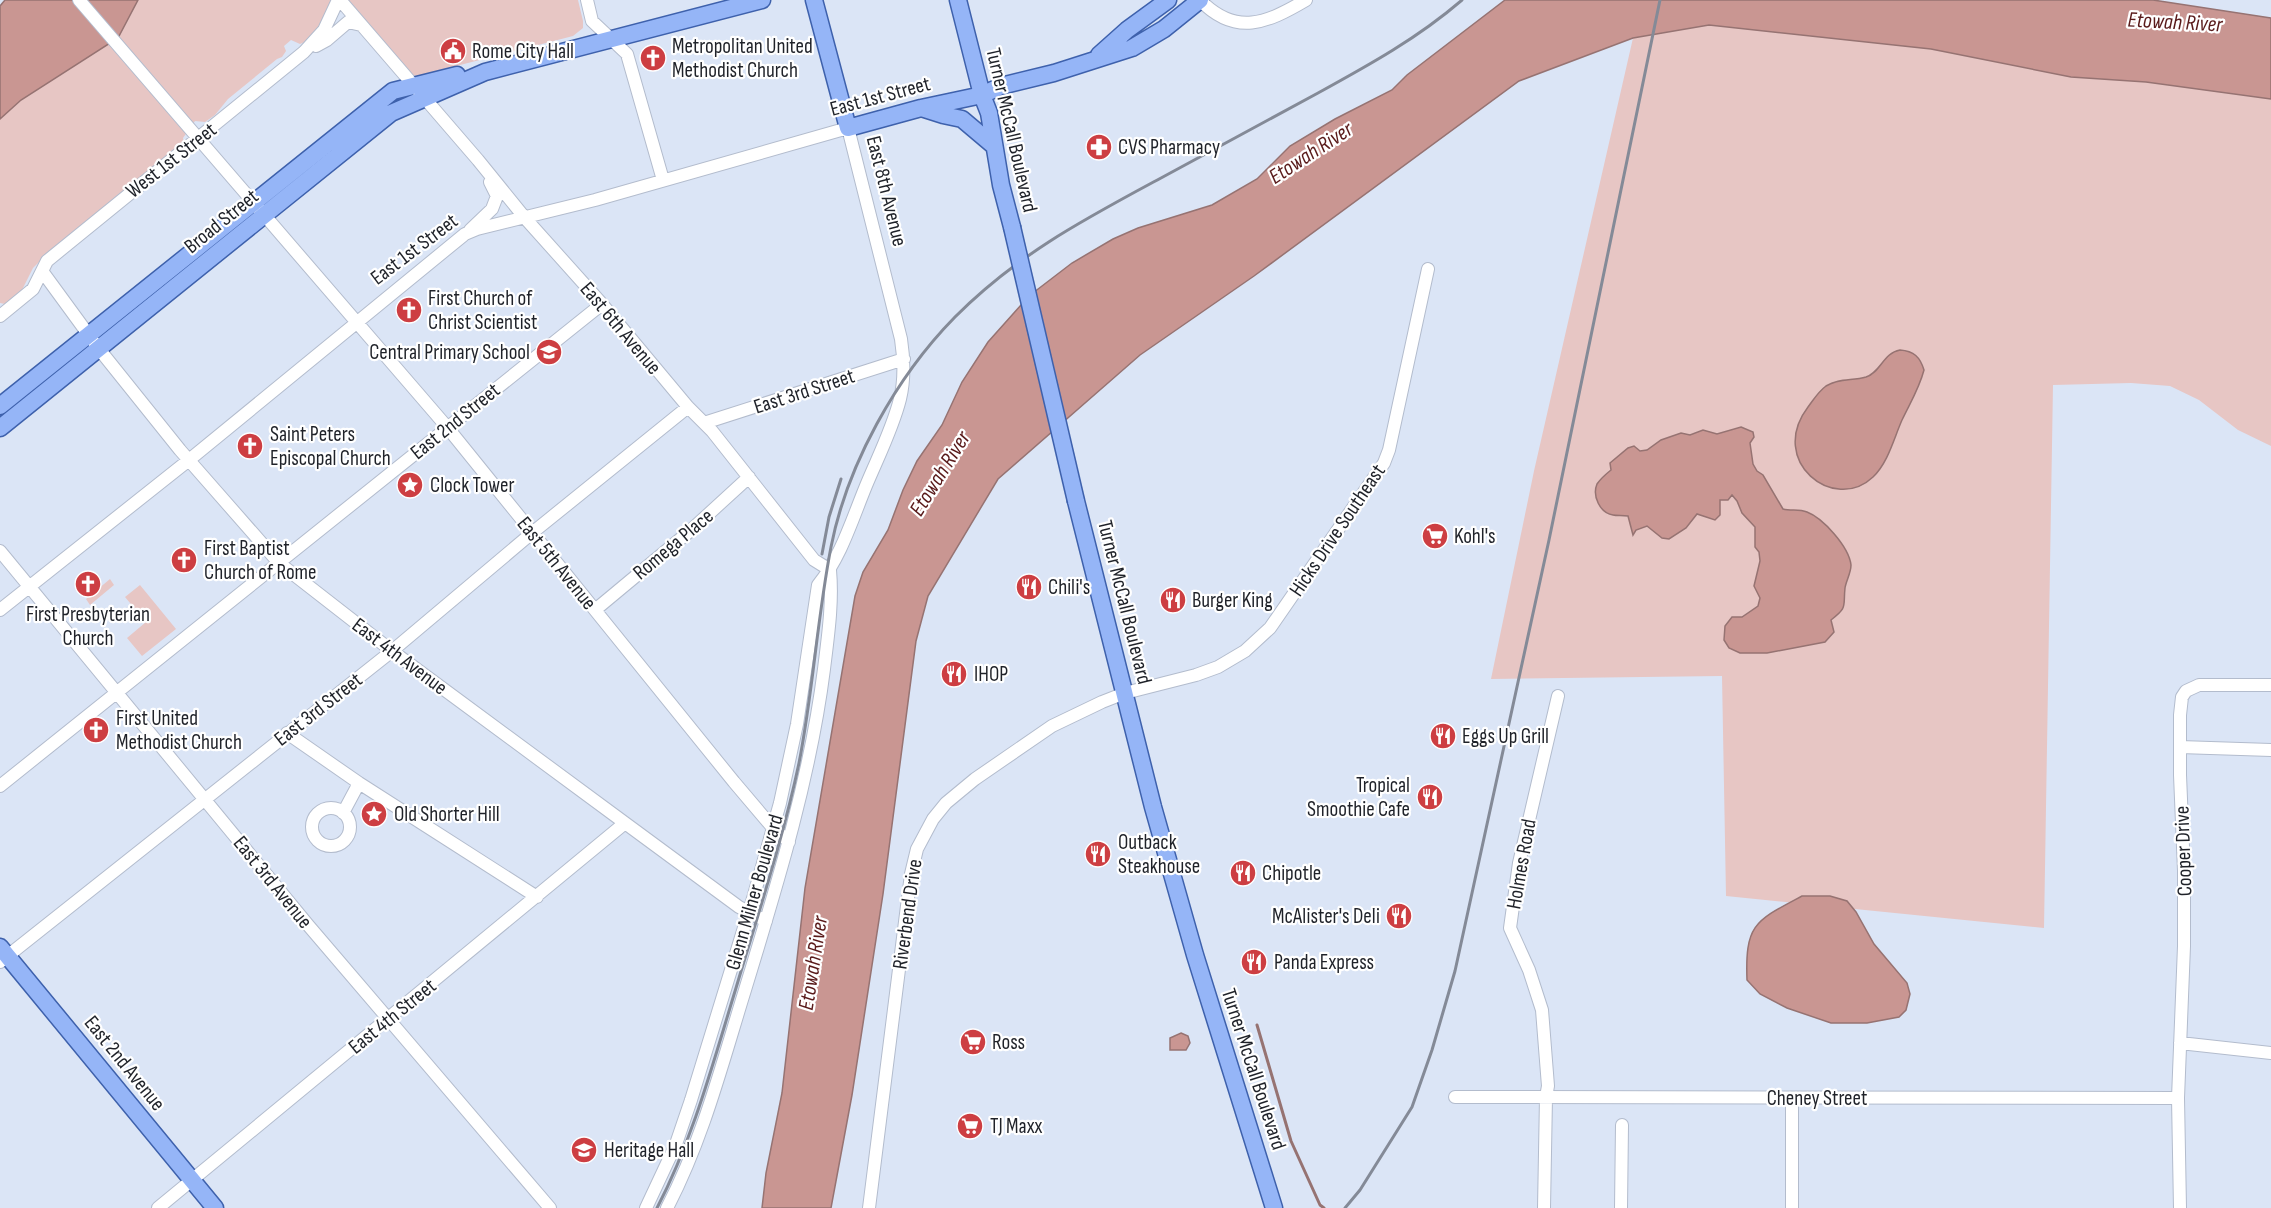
<svg xmlns="http://www.w3.org/2000/svg" width="2271" height="1208" font-family="'Sofia Sans Condensed',sans-serif">
  <rect width="100%" height="100%" fill="#dbe5f6"/>
  <path fill="#e7c6c4" d="M56,0H332C325,18 320,36 300,44L291,40L284,46L286,51L282,57L277,59L228,99L215,115L205,122L195,121L183,138L184,143L41,260L33,268L21,292L5,304L0,303V55Z
    M348,0H578L583,21V28L573,36L417,76L412,75Z
    M1709,25L1931,49L2071,77L2146,82L2271,99V446L2238,430L2199,400L2170,386L2131,383L2053,385L2044,928L1726,896L1722,676L1491,679L1534,471L1633,38Z
    M110,579L114,585L90,605L86,599Z
    M140,585L176,629L142,656L127,638L146,622L125,597Z"/>
  <path fill="#c99692" stroke="#967372" stroke-width="1.5" d="M5,0H138L118,38L21,100L0,119V6Z
    M1505,0H2153L2271,18V99L2146,82L2071,77L1931,49L1709,25L1633,38L1519,81L1254,276L1140,355L998,479L928,596L916,641L883,894L852,1095L831,1208H762L766,1173L782,1093L805,888L855,596L863,572L888,530L903,490L917,461L942,425L962,382L988,342L1029,296L1072,263L1113,239L1138,228L1212,205L1257,179L1290,146L1335,119L1392,90L1407,75Z
    M1900,350C1914,351 1920,357 1924,370C1919,389 1910,403 1902,420C1894,438 1888,463 1873,477C1834,514 1767,461 1808,407C1814,399 1818,392 1826,386C1839,378 1852,381 1866,377C1881,372 1883,353 1900,350Z
    M1741,427L1753,432L1754,437L1750,443L1753,464L1757,471L1763,475L1783,509C1791,511 1799,509 1807,512C1823,518 1849,547 1851,565C1851,573 1846,581 1845,588C1843,607 1848,607 1831,620L1834,632L1825,642L1767,653H1740L1729,648L1724,640L1725,626L1732,617H1742L1758,606L1760,598L1754,586L1760,561L1759,552L1755,547V527L1742,513L1737,501L1732,495L1728,500H1720V515L1715,520L1697,514L1686,528L1669,539L1662,538L1647,526L1636,530L1633,535L1628,516C1623,515 1617,516 1613,515C1600,513 1592,496 1597,484C1601,478 1606,474 1611,470L1610,463L1628,448L1634,446L1640,451L1647,450L1661,440L1681,433L1690,435L1703,430L1717,434Z
    M1802,896H1830L1847,901L1856,912L1874,944L1907,983L1910,994L1906,1010L1899,1017L1867,1023H1831L1787,1008L1760,994L1747,980C1745,924 1755,921 1802,896Z
    M1181,1033L1188,1036L1190,1043L1186,1050H1170V1038Z"/>
  <g fill="none" stroke-linecap="round" stroke-linejoin="round">
    <path stroke="#967372" stroke-width="3" d="M1257,1025L1291,1141L1320,1205L1324,1208"/>
    <defs>
      <path id="minor" d="M79,0L447,427L734,782L773,828L789,842
        M340,0L478,160L525,218L602,304L688,407L712,431L814,560L830,570
        M587,0L592,21L627,54L663,180
        M1200,0C1236,37 1267,23 1306,0
        M316,46L327,40L348,22L361,25
        M470,230L492,209L497,196L490,182
        M42,271L99,349L180,450L279,563L392,651L625,823L739,907L766,921
        M0,316L33,289L47,261L304,52L324,30L338,0
        M704,423L904,359
        M0,551L308,925L550,1208
        M0,610L189,460L465,234L477,229L595,200L848,128L901,339C904,359 905,379 900,399C893,427 879,455 868,481C853,516 842,556 818,585L797,724L780,803L754,895L691,1100L676,1144L646,1208
        M595,610L690,531L749,477
        M287,733L359,783L537,897
        M2180,747L2271,750
        M0,786L602,304
        M312 827a19 19 0 1 1 38 0a19 19 0 1 1-38 0Z
        M343,813L359,783
        M0,962L392,651L532,533L688,407
        M2180,1043L2271,1053
        M1455,1097L2178,1098
        M158,1208L625,823
        M667,1208C703,1139 722,1064 745,990C777,885 810,779 824,669C828,636 833,603 830,570
        M869,1208L911,874L917,849L933,819L946,803L975,779L1052,726L1102,702L1125,693L1196,675L1218,667L1245,651L1270,628L1384,463L1389,450L1428,269
        M1544,1208L1546,1097L1548,1086L1542,1010L1529,970L1510,928L1519,863L1558,696
        M1621,1208L1622,1125
        M1792,1208V1098
        M2180,1208L2178,1098L2184,946V871L2180,775V715L2182,697L2186,691L2199,685H2271"/>
      <path id="major" d="M814,0L848,128L921,108L982,95L1001,86L1054,73L1132,48L1164,29L1200,0
        M958,0L982,95L989,113L1001,185L1012,227
        M1099,55L1127,30L1168,0
        M921,108L943,115L962,119L994,146
        M0,406L393,91L457,75
        M0,428L391,113L485,72L762,0
        M1076,501L1153,807L1195,955L1274,1208
        M0,947L215,1208"/>
    </defs>
    <use href="#minor" stroke="#b3bccd" stroke-width="14"/>
    <use href="#major" stroke="#3e61ac" stroke-width="19"/>
    <use href="#minor" stroke="#fff" stroke-width="12"/>
    <use href="#major" stroke="#95b5f7" stroke-width="16"/>
    <path stroke="#848a97" stroke-width="3" d="M822,554L829,517L841,479
      M657,1208C693,1139 713,1063 736,988C758,914 783,839 799,763C813,692 817,619 831,547C847,465 896,377 955,317C1018,254 1083,220 1161,178C1213,150 1266,121 1318,93C1369,65 1418,38 1462,0
      M1345,1208L1360,1190L1412,1107L1432,1050L1455,971L1549,540L1660,0"/>
    <defs>
      <path id="major-bridge" d="M1012,227L1076,501"/>
    </defs>
    <use href="#major-bridge" stroke="#3e61ac" stroke-width="19" stroke-linecap="butt"/>
    <use href="#major-bridge" stroke="#95b5f7" stroke-width="16"/>
  </g>
  <defs>
    <symbol id="civic-disc" viewBox="-11 -11 22 22"><circle r="9.5" fill="#cd3e42" stroke="#fff"/><path d="M-.6-6.5H3V-4.5H.6V-3L4-1V1h2V6H-6V1h2V-1L-.6-3ZM-1.2 2.5V6h2.4V2.5Z" fill="#fff"/></symbol>
    <symbol id="church-disc" viewBox="-11 -11 22 22"><circle r="9.5" fill="#cd3e42" stroke="#fff"/><path d="M-1.2-6h2.4v3.5h3.3v2.4h-3.3V6h-2.4V-.1h-3.3v-2.4h3.3Z" fill="#fff"/></symbol>
    <symbol id="pharmacy-disc" viewBox="-11 -11 22 22"><circle r="9.5" fill="#cd3e42" stroke="#fff"/><path d="M-2-6h4v4h4v4h-4v4h-4v-4h-4v-4h4Z" fill="#fff"/></symbol>
    <symbol id="school-disc" viewBox="-11 -11 22 22"><circle r="9.5" fill="#cd3e42" stroke="#fff"/><path d="M0-5L7-2L0 1L-7-2ZM-4 1L0 2.5L4 1V4Q0 6-4 4Z" fill="#fff"/></symbol>
    <symbol id="sight-disc" viewBox="-11 -11 22 22"><circle r="9.5" fill="#cd3e42" stroke="#fff"/><path d="M0-6L1.8-2.2L6-1.7L2.9 1.2L3.7 5.4L0 3.3L-3.7 5.4L-2.9 1.2L-6-1.7L-1.8-2.2Z" fill="#fff"/></symbol>
    <symbol id="supermarket-disc" viewBox="-11 -11 22 22"><circle r="9.5" fill="#cd3e42" stroke="#fff"/><path d="M-6-5.5h2.5l.6 2H6L4.5 2H-2.5L-4.4-4H-6ZM-1.5 3.2a1.3 1.3 0 1 0 .1 0ZM3 3.2a1.3 1.3 0 1 0 .1 0Z" fill="#fff"/></symbol>
    <symbol id="restaurant-disc" viewBox="-11 -11 22 22"><circle r="9.5" fill="#cd3e42" stroke="#fff"/><path d="M-5-6h1v4h1v-4h1v4h1v-4h1v5L-1.5 .5V6h-2V.5L-5-1ZM5-6V6H3V1.5H1.5Q1.5-4 5-6Z" fill="#fff"/></symbol>
    <symbol id="university-disc" viewBox="-11 -11 22 22"><circle r="9.5" fill="#cd3e42" stroke="#fff"/><path d="M0-5L7-2L0 1L-7-2ZM-4 1L0 2.5L4 1V4Q0 6-4 4Z" fill="#fff"/></symbol>
  </defs>
  <g fill-rule="evenodd">
    <use href="#civic-disc" x="438" y="36" width="30" height="30"/>
    <use href="#church-disc" x="638" y="43" width="30" height="30"/>
    <use href="#pharmacy-disc" x="1084" y="132" width="30" height="30"/>
    <use href="#church-disc" x="394" y="295" width="30" height="30"/>
    <use href="#school-disc" x="534" y="337" width="30" height="30"/>
    <use href="#church-disc" x="235" y="431" width="30" height="30"/>
    <use href="#sight-disc" x="395" y="470" width="30" height="30"/>
    <use href="#supermarket-disc" x="1420" y="521" width="30" height="30"/>
    <use href="#church-disc" x="169" y="545" width="30" height="30"/>
    <use href="#church-disc" x="73" y="569" width="30" height="30"/>
    <use href="#restaurant-disc" x="1014" y="572" width="30" height="30"/>
    <use href="#restaurant-disc" x="1158" y="585" width="30" height="30"/>
    <use href="#restaurant-disc" x="939" y="659" width="30" height="30"/>
    <use href="#church-disc" x="81" y="715" width="30" height="30"/>
    <use href="#restaurant-disc" x="1428" y="721" width="30" height="30"/>
    <use href="#restaurant-disc" x="1415" y="782" width="30" height="30"/>
    <use href="#sight-disc" x="359" y="799" width="30" height="30"/>
    <use href="#restaurant-disc" x="1083" y="839" width="30" height="30"/>
    <use href="#restaurant-disc" x="1228" y="858" width="30" height="30"/>
    <use href="#restaurant-disc" x="1384" y="901" width="30" height="30"/>
    <use href="#restaurant-disc" x="1239" y="947" width="30" height="30"/>
    <use href="#supermarket-disc" x="958" y="1027" width="30" height="30"/>
    <use href="#supermarket-disc" x="955" y="1111" width="30" height="30"/>
    <use href="#university-disc" x="569" y="1135" width="30" height="30"/>
  </g>
  <g text-anchor="middle" stroke-width="4.5" stroke-linejoin="round" paint-order="stroke">
    <g font-size="21" fill="#1f2229" stroke="#fff" text-anchor="start">
      <text x="672" y="53">Metropolitan United<tspan x="672" dy="24">Methodist Church</tspan></text>
      <text x="472" y="58">Rome City Hall</text>
      <text x="1118" y="154">CVS Pharmacy</text>
      <text x="428" y="305">First Church of<tspan x="428" dy="24">Christ Scientist</tspan></text>
      <text x="530" y="359" text-anchor="end">Central Primary School</text>
      <text x="270" y="441">Saint Peters<tspan x="270" dy="24">Episcopal Church</tspan></text>
      <text x="430" y="492">Clock Tower</text>
      <text x="1454" y="543">Kohl's</text>
      <text x="204" y="555">First Baptist<tspan x="204" dy="24">Church of Rome</tspan></text>
      <text x="1048" y="594">Chili's</text>
      <text x="1192" y="607">Burger King</text>
      <text x="88" y="621" text-anchor="middle">First Presbyterian<tspan x="88" dy="24">Church</tspan></text>
      <text x="974" y="681">IHOP</text>
      <text x="116" y="725">First United<tspan x="116" dy="24">Methodist Church</tspan></text>
      <text x="1462" y="743">Eggs Up Grill</text>
      <text x="1410" y="792" text-anchor="end">Tropical<tspan x="1410" dy="24">Smoothie Cafe</tspan></text>
      <text x="394" y="821">Old Shorter Hill</text>
      <text x="1118" y="849">Outback<tspan x="1118" dy="24">Steakhouse</tspan></text>
      <text x="1262" y="880">Chipotle</text>
      <text x="1380" y="923" text-anchor="end">McAlister's Deli</text>
      <text x="1274" y="969">Panda Express</text>
      <text x="992" y="1049">Ross</text>
      <text x="990" y="1133">TJ Maxx</text>
      <text x="604" y="1157">Heritage Hall</text>
    </g>
    <g font-size="21" fill="#1f2229" stroke="#fff">
      <text transform="translate(880 96) rotate(-15)" y="7">East 1st Street</text>
      <text transform="translate(1012 130) rotate(77)" y="7">Turner McCall Boulevard</text>
      <text transform="translate(171 160) rotate(-38)" y="7">West 1st Street</text>
      <text transform="translate(887 191) rotate(76)" y="7">East 8th Avenue</text>
      <text transform="translate(221 221) rotate(-39)" y="7">Broad Street</text>
      <text transform="translate(414 249) rotate(-37)" y="7">East 1st Street</text>
      <text transform="translate(621 328) rotate(50)" y="7">East 6th Avenue</text>
      <text transform="translate(804 391) rotate(-18)" y="7">East 3rd Street</text>
      <text transform="translate(455 421) rotate(-39)" y="7">East 2nd Street</text>
      <text transform="translate(1337 530) rotate(-56)" y="7">Hicks Drive Southeast</text>
      <text transform="translate(673 544) rotate(-40)" y="7">Romega Place</text>
      <text transform="translate(557 563) rotate(51)" y="7">East 5th Avenue</text>
      <text transform="translate(1125 602) rotate(76)" y="7">Turner McCall Boulevard</text>
      <text transform="translate(400 656) rotate(37)" y="7">East 4th Avenue</text>
      <text transform="translate(318 709) rotate(-38)" y="7">East 3rd Street</text>
      <text transform="translate(2183 851) rotate(-92)" y="7">Cooper Drive</text>
      <text transform="translate(1521 864) rotate(-80)" y="7">Holmes Road</text>
      <text transform="translate(273 882) rotate(51)" y="7">East 3rd Avenue</text>
      <text transform="translate(754 892) rotate(-74)" y="7">Glenn Milner Boulevard</text>
      <text transform="translate(907 914) rotate(-82)" y="7">Riverbend Drive</text>
      <text transform="translate(392 1016) rotate(-39)" y="7">East 4th Street</text>
      <text transform="translate(125 1063) rotate(51)" y="7">East 2nd Avenue</text>
      <text transform="translate(1254 1069) rotate(72)" y="7">Turner McCall Boulevard</text>
      <text x="1817" y="1105">Cheney Street</text>
    </g>
    <g font-size="22" font-style="italic" fill="#591a1a" stroke="#fff">
      <text transform="translate(2175 21) rotate(3)" y="8">Etowah River</text>
      <text transform="translate(1310 152) rotate(-33)" y="8">Etowah River</text>
      <text transform="translate(939 473) rotate(-58)" y="8">Etowah River</text>
      <text transform="translate(812 963) rotate(-81)" y="8">Etowah River</text>
    </g>
  </g>
</svg>
